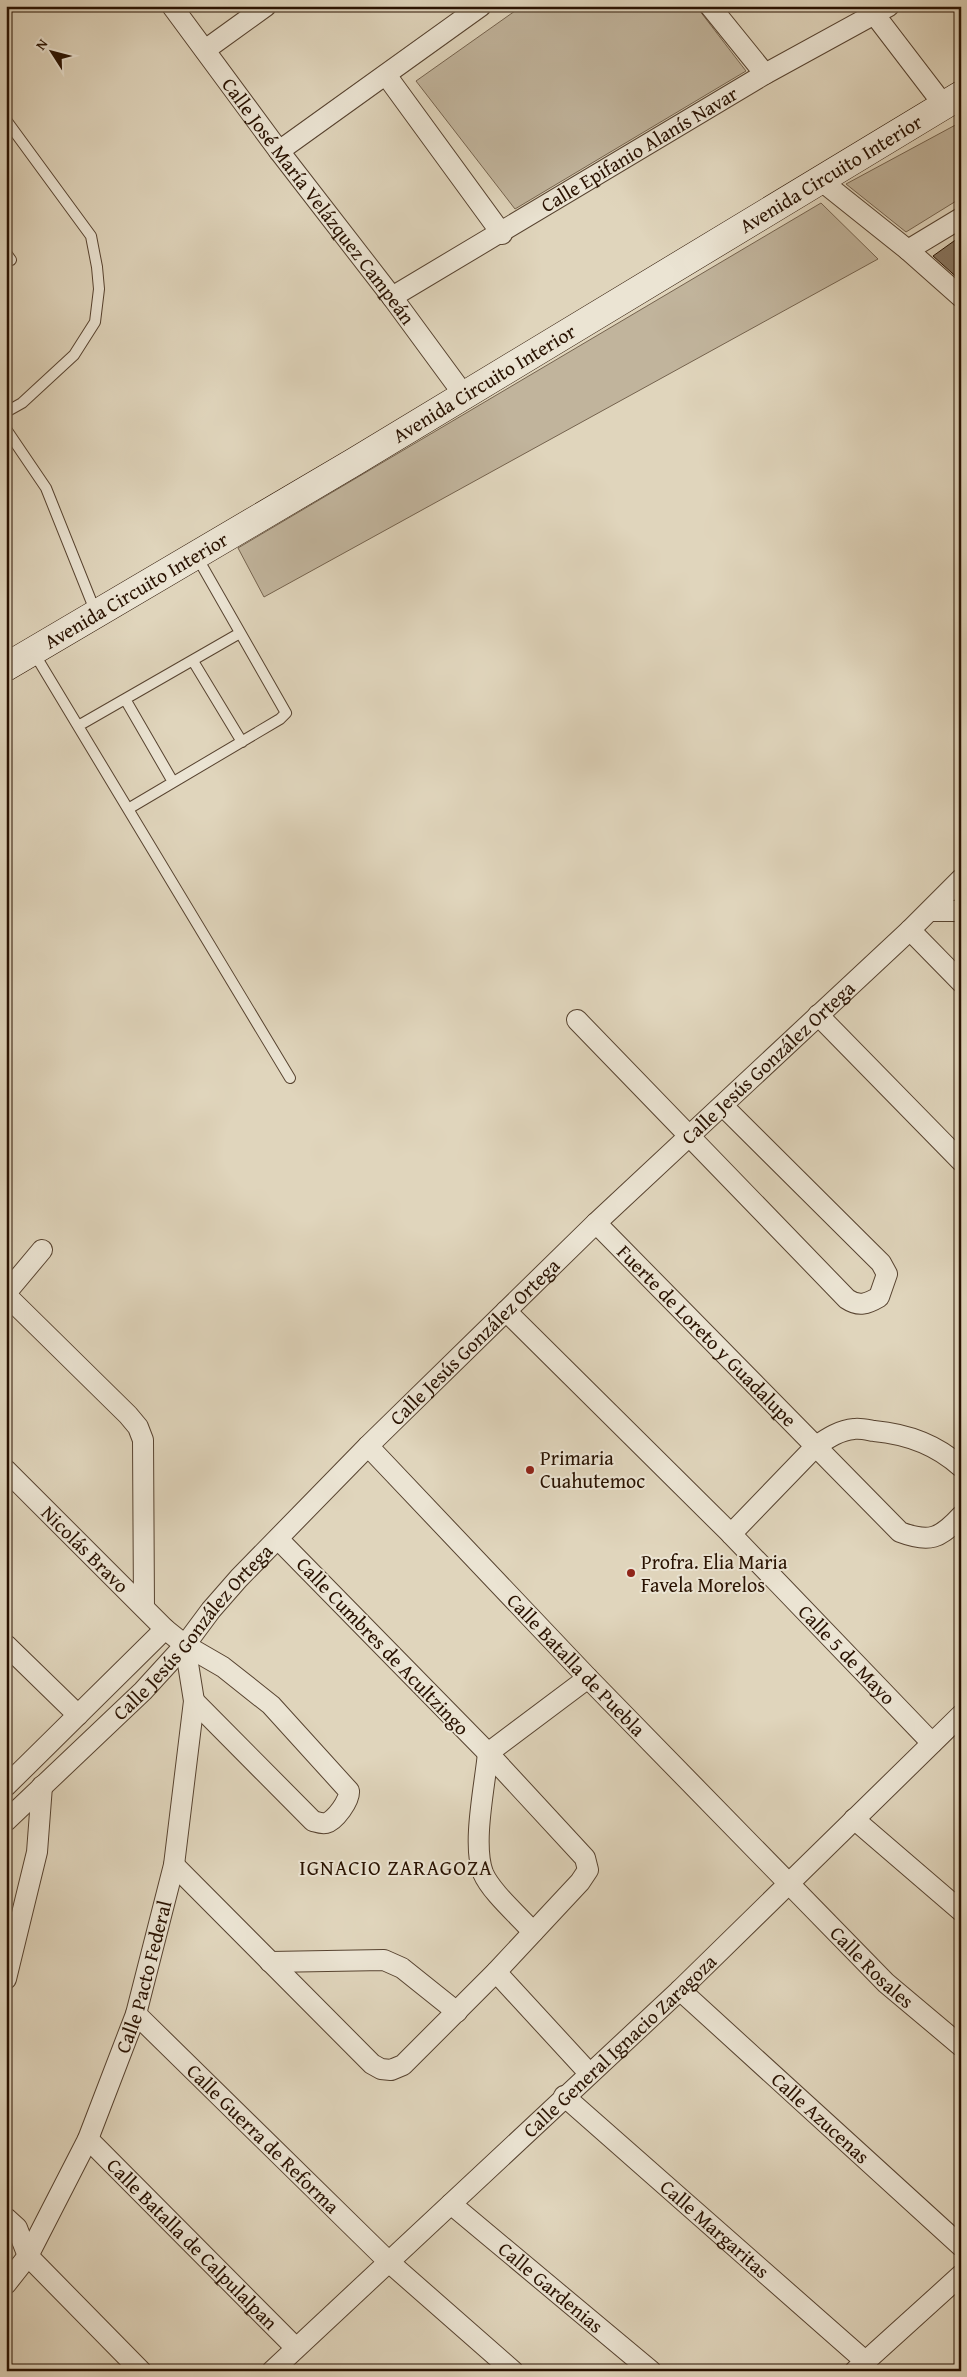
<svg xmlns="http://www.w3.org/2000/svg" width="967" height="2377" font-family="'Gentium Book Plus',serif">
  <rect width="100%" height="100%" fill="#e0d5bc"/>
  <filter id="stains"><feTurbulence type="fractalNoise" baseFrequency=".004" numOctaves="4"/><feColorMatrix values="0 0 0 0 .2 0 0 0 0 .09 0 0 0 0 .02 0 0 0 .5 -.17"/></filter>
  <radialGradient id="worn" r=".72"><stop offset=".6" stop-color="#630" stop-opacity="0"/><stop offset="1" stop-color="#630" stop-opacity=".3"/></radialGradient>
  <path fill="#c1b49c" stroke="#75634e" d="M522,6H696L746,71L515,209L416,81Z
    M961,122V198L906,232L846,184Z
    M821,203L878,259L264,597L238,548Z"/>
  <path fill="#887762" stroke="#291201" d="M961,236V281L933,256Z"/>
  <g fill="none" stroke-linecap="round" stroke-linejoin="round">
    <defs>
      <path id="service" d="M6,120L91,236L97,267L99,289L95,322L74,355L22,403L6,412
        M6,253L11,260
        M6,429L46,488L96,613
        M34,653L290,1078
        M193,661L242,742
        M125,699L173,782
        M78,726L240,633
        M128,809L280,719L286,713L197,557"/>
      <g id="minor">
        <path id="s1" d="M172,6L279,151L392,297L464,395"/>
        <path d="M710,6L765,74"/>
        <path d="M868,6L943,104"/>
        <path d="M205,50L266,6"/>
        <path d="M386,75L502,234"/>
        <path d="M279,151L481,6"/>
        <path d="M819,179L908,250L961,297"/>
        <path d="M908,250L961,218"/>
        <path id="s2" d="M392,297L765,74L889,6"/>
        <path d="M930,911H961"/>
        <path d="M910,930L961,982"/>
        <path d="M818,1015L961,1161"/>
        <path d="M577,1020L847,1299C859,1307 867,1304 879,1297L887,1274L881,1263L723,1106"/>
        <path id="s3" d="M596,1223L900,1532C929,1543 940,1539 961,1516"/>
        <path d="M6,1293L42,1250"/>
        <path d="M6,1295L128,1415L138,1427L143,1440L144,1607"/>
        <path id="s4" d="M506,1311L731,1534L932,1743"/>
        <path id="s5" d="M368,1446L588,1678L886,1983L961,2046"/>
        <path id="s6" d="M6,1470L165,1629L185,1645L223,1667L271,1705L349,1791C350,1800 335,1821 326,1823C321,1824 317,1822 313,1821L194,1701"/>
        <path d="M731,1534L816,1446C828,1438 840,1430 854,1429C860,1428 868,1430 874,1431C907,1434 936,1444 961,1467"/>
        <path d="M6,1645L78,1715"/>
        <path d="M6,1786L165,1629"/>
        <path d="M854,1819L961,1911"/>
        <path id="s7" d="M6,1821L143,1691L185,1645L211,1610L239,1578L368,1446L596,1223L910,930L961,879"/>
        <path d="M174,1865L372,2064L381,2069L391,2070L403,2065L496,1972L580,1882L588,1870L585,1858L488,1753L278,1539"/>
        <path d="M533,1932C519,1916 491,1892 483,1873C472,1844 485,1785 488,1753L588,1678"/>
        <path d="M270,1962L384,1960L402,1968L457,2012"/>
        <path d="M496,1972L589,2073"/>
        <path d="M6,1979L37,1852L42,1786"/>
        <path id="s8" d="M680,1990L961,2246"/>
        <path id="s9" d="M136,2014L390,2263L513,2371"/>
        <path id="s10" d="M564,2096L865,2361"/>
        <path id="s11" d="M88,2139L295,2347"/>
        <path id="s12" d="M451,2204L651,2371"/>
        <path d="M6,2218L17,2228L28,2256L141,2371"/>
        <path id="s13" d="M6,2284L28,2256L88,2139L136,2014L174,1865L194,1701L185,1645"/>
        <path id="s14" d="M272,2371L680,1990L961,1715"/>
        <path d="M855,2371L961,2275"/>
      </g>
      <g id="secondary">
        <path id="s15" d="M6,667L354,462L961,95"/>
      </g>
    </defs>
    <use href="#service" stroke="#574330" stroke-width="12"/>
    <use href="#minor" stroke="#574330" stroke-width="22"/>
    <use href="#secondary" stroke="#291201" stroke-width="29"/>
    <use href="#service" stroke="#ebe4d3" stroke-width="10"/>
    <use href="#minor" stroke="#ebe4d3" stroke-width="20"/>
    <use href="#secondary" stroke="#ebe4d3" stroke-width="28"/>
  </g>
  <g fill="#8f2418" stroke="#ebe4d3" stroke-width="2">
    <circle cx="530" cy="1470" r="5"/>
    <circle cx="631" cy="1573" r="5"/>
  </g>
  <g text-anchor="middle" stroke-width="4" stroke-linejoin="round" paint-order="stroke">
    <g font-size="20" fill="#291201" stroke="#ebe4d3">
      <text dy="7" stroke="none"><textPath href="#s2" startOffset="288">Calle Epifanio Alanís Navar</textPath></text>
      <text dy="7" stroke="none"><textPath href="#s15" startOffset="961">Avenida Circuito Interior</textPath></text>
      <text dy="7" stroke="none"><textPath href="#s1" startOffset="244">Calle José María Velázquez Campeán</textPath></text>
      <text dy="7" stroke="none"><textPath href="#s15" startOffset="556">Avenida Circuito Interior</textPath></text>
      <text dy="7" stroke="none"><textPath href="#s15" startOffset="151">Avenida Circuito Interior</textPath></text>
      <text dy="7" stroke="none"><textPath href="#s7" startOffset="1076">Calle Jesús González Ortega</textPath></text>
      <text dy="7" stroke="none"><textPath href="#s3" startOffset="158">Fuerte de Loreto y Guadalupe</textPath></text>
      <text dy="7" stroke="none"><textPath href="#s7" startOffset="671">Calle Jesús González Ortega</textPath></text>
      <text dy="7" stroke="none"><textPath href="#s6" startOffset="112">Nicolás Bravo</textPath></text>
      <text dy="7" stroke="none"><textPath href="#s7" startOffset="266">Calle Jesús González Ortega</textPath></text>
      <text transform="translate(383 1646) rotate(46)" y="7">Calle Cumbres de Acultzingo</text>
      <text dy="7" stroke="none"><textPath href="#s4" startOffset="484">Calle 5 de Mayo</textPath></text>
      <text dy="7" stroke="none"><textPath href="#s5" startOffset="302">Calle Batalla de Puebla</textPath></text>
      <text dy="7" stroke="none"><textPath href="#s5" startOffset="725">Calle Rosales</textPath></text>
      <text dy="7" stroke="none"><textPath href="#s13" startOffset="339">Calle Pacto Federal</textPath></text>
      <text dy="7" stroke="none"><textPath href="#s14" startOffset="476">Calle General Ignacio Zaragoza</textPath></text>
      <text dy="7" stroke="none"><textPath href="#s8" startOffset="190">Calle Azucenas</textPath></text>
      <text dy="7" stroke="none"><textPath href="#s9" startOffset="178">Calle Guerra de Reforma</textPath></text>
      <text dy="7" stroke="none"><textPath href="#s10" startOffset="201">Calle Margaritas</textPath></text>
      <text dy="7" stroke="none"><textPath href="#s11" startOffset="148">Calle Batalla de Calpulalpan</textPath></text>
      <text dy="7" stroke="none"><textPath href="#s12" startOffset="130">Calle Gardenias</textPath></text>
    </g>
    <g font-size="20" fill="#291201" stroke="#ebe4d3" text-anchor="start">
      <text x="540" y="1465">Primaria<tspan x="540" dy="23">Cuahutemoc</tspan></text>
      <text x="641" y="1569">Profra. Elia Maria<tspan x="641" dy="23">Favela Morelos</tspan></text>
    </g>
    <g font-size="21" letter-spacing="1" fill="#291201" stroke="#ebe4d3">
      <text x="396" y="1875">IGNACIO ZARAGOZA</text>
    </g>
  </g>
  <rect width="967" height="2377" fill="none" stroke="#e0d5bc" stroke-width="25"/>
  <rect x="8" y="8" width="952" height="2362" fill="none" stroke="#291201" stroke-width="2.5"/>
  <rect x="12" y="12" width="942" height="2352" fill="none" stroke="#291201"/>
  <g transform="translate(52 52) rotate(306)" stroke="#ebe4d3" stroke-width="4" paint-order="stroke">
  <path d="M0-4L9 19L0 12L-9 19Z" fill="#291201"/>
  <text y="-8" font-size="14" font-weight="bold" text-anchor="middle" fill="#291201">N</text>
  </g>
  <rect width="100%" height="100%" filter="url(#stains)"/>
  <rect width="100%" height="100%" fill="url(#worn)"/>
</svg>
